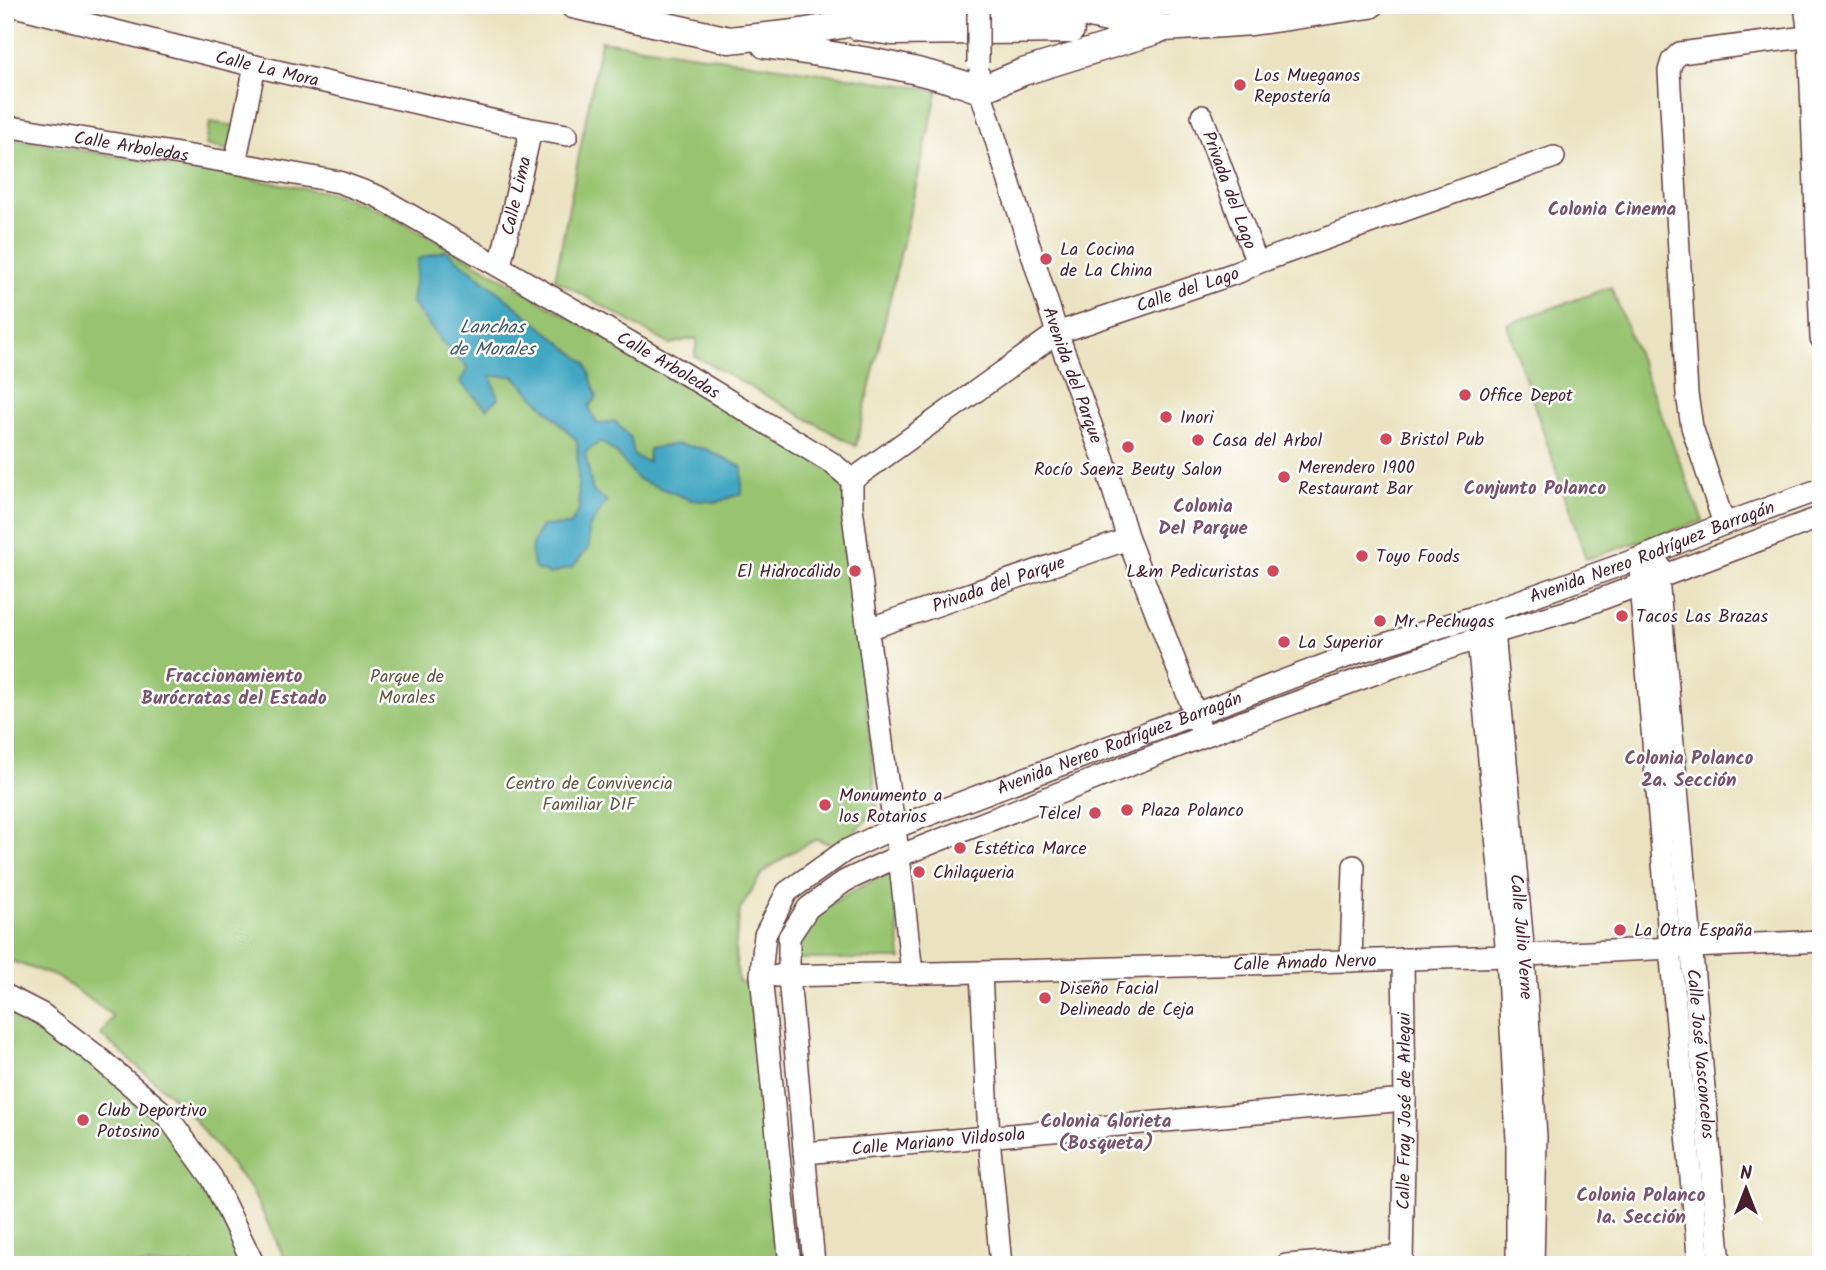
<svg xmlns="http://www.w3.org/2000/svg" width="1826" height="1270" font-family="Kalam,sans-serif">
  <rect width="100%" height="100%" fill="#fff"/>
  <filter id="ink" filterUnits="userSpaceOnUse"><feTurbulence type="fractalNoise" baseFrequency=".0143" numOctaves="2"/><feDisplacementMap in="SourceGraphic" scale="14" xChannelSelector="R" yChannelSelector="G"/><feConvolveMatrix kernelMatrix="1 2 1 2 8 2 1 2 1" color-interpolation-filters="sRGB"/></filter>
  <filter id="wash" filterUnits="userSpaceOnUse"><feTurbulence type="fractalNoise" baseFrequency=".00686" numOctaves="4" result="noise"/><feDisplacementMap in="SourceGraphic" scale="28" xChannelSelector="R" yChannelSelector="G"/><feGaussianBlur stdDeviation="1.57" result="paint"/><feColorMatrix in="noise" values="0 0 0 0 0 0 0 0 0 0 0 0 0 0 0 0 0 1.4 0 .05"/><feComposite in="paint" operator="in"/></filter>
  <g filter="url(#wash)">
    <rect width="100%" height="100%" fill="#eae2c0"/>
    <path fill="#98c471" stroke="#71724e" stroke-width="2" d="M1147,5H1290L1184,9Z
      M601,41L938,90L856,446L695,356L697,338L669,344L555,279Z
      M210,122L237,126L234,152L206,145Z
      M5,137L331,193L374,208L440,242L843,478L877,809L839,847L816,839L792,852L762,873L740,910L735,947L738,981L755,986L782,1265H288L251,1189L182,1105L101,1035L113,1016L58,977L5,959Z
      M1611,287L1703,521L1586,559L1507,324Z
      M893,871L901,959H794C794,953 792,944 795,938C810,909 864,885 893,871Z
      M5,1005L30,1017L84,1055L179,1139L216,1205L243,1265H5Z"/>
    <path fill="#43a7c3" stroke="#466377" stroke-width="2" d="M446,250L586,363L597,397L589,407L597,424L615,421L631,439L634,456L648,462L649,449L676,444L706,449L742,467V493L718,502L691,500L637,479L618,455L601,441L585,453L593,492L607,501L589,528V547L573,567L549,574L535,569C529,549 530,544 542,526L570,525L579,510L577,441L514,376H491L498,398L487,409L460,382L468,368L442,342L412,303L418,259Z"/>
  </g>
  <g filter="url(#ink)">
    <g fill="none" stroke-linecap="round" stroke-linejoin="round">
      <defs>
        <g id="minor">
          <path id="s1" d="M11,5L255,66L526,128L567,135"/>
          <path d="M1805,5L1809,36L1821,338"/>
          <path id="s2" d="M979,75L980,90L1057,333L1104,460L1128,539L1200,727"/>
          <path id="s3" d="M1202,116L1257,263"/>
          <path id="s4" d="M5,126L235,163L339,182L377,196L685,374L832,463L852,480"/>
          <path d="M235,163L255,66"/>
          <path id="s5" d="M500,266L529,139L526,128"/>
          <path id="s6" d="M852,480L1057,333L1239,272L1257,263L1554,157"/>
          <path d="M852,480V507L886,773L899,856L912,973"/>
          <path d="M1724,524L1692,427L1687,394L1669,71L1672,61L1680,53L1821,35"/>
          <path id="s7" d="M1660,566L1658,578L1720,1265"/>
          <path d="M1641,573L1640,584L1670,948L1699,1265"/>
          <path id="s8" d="M1493,621L1524,956L1536,1137L1533,1265"/>
          <path d="M1477,628L1507,956L1517,1139V1265"/>
          <path id="s9" d="M868,629L1128,539"/>
          <path d="M1351,961L1354,866"/>
          <path d="M981,972L989,1138L1001,1265"/>
          <path id="s10" d="M777,976L981,972L1507,956L1821,941"/>
          <path d="M5,995L42,1014L93,1053L168,1117L212,1178L254,1265"/>
          <path id="s11" d="M804,1153L1405,1100"/>
          <path id="s12" d="M790,1265L761,975L765,935L787,892L845,851L894,828L1359,652L1477,616L1643,557L1724,524L1821,489"/>
          <path d="M814,1265L789,976V937L808,908L845,881L899,856L1204,736L1393,667L1494,633L1572,610L1821,517"/>
          <path d="M1286,1265L1402,1256"/>
          <path id="s13" d="M1402,1265L1405,1100L1403,959"/>
        </g>
        <path id="major" d="M573,5L729,40L795,33L842,25L900,11L969,10L1081,13L1131,24L1165,28L1252,22L1370,5
          M858,27L892,32L1071,30
          M765,45C837,56 911,64 980,90L1023,72L1156,31"/>
      </defs>
      <use href="#minor" stroke="#623c41" stroke-width="24"/>
      <use href="#major" stroke="#623c41" stroke-width="29"/>
      <use href="#minor" stroke="#fff" stroke-width="21"/>
      <use href="#major" stroke="#fff" stroke-width="26"/>
      <defs>
        <path id="minor-bridge" d="M978,63V5"/>
      </defs>
      <use href="#minor-bridge" stroke="#623c41" stroke-width="24" stroke-linecap="butt"/>
      <use href="#minor-bridge" stroke="#fff" stroke-width="21"/>
    </g>
  </g>
  <g fill="#d1495b" stroke="#fff" stroke-width="2.5">
    <circle cx="1240" cy="85" r="7"/>
    <circle cx="1046" cy="259" r="7"/>
    <circle cx="1465" cy="395" r="7"/>
    <circle cx="1166" cy="417" r="7"/>
    <circle cx="1386" cy="439" r="7"/>
    <circle cx="1198" cy="440" r="7"/>
    <circle cx="1128" cy="447" r="7"/>
    <circle cx="1284" cy="477" r="7"/>
    <circle cx="1362" cy="556" r="7"/>
    <circle cx="855" cy="571" r="7"/>
    <circle cx="1273" cy="571" r="7"/>
    <circle cx="1622" cy="616" r="7"/>
    <circle cx="1380" cy="621" r="7"/>
    <circle cx="1284" cy="642" r="7"/>
    <circle cx="825" cy="805" r="7"/>
    <circle cx="1127" cy="810" r="7"/>
    <circle cx="1095" cy="813" r="7"/>
    <circle cx="960" cy="848" r="7"/>
    <circle cx="919" cy="872" r="7"/>
    <circle cx="1620" cy="930" r="7"/>
    <circle cx="1045" cy="998" r="7"/>
    <circle cx="83" cy="1120" r="7"/>
  </g>
  <g text-anchor="middle" stroke-width="5" stroke-linejoin="round" paint-order="stroke">
    <g font-size="18" fill="#4a1f2b" stroke="#fff">
      <text dy="6" stroke="none"><textPath href="#s1" startOffset="264">Calle La Mora</textPath></text>
      <text dy="6" stroke="none"><textPath href="#s4" startOffset="128">Calle Arboledas</textPath></text>
      <text dy="6" stroke="none"><textPath href="#s3" startOffset="79">Privada del Lago</textPath></text>
      <text dy="6" stroke="none"><textPath href="#s5" startOffset="72">Calle Lima</textPath></text>
      <text dy="6" stroke="none"><textPath href="#s6" startOffset="390">Calle del Lago</textPath></text>
      <text dy="6" stroke="none"><textPath href="#s4" startOffset="716">Calle Arboledas</textPath></text>
      <text dy="6" stroke="none"><textPath href="#s2" startOffset="315">Avenida del Parque</textPath></text>
      <text dy="6" stroke="none"><textPath href="#s12" startOffset="1312">Avenida Nereo Rodríguez Barragán</textPath></text>
      <text dy="6" stroke="none"><textPath href="#s9" startOffset="138">Privada del Parque</textPath></text>
      <text dy="6" stroke="none"><textPath href="#s12" startOffset="746">Avenida Nereo Rodríguez Barragán</textPath></text>
      <text dy="6" stroke="none"><textPath href="#s8" startOffset="317">Calle Julio Verne</textPath></text>
      <text dy="6" stroke="none"><textPath href="#s10" startOffset="528">Calle Amado Nervo</textPath></text>
      <text dy="6" stroke="none"><textPath href="#s7" startOffset="490">Calle José Vasconcelos</textPath></text>
      <text dy="6" stroke="none"><textPath href="#s13" startOffset="154">Calle Fray José de Arlegui</textPath></text>
      <text dy="6" stroke="none"><textPath href="#s11" startOffset="135">Calle Mariano Vildosola</textPath></text>
    </g>
    <g font-size="18" fill="#4a1f2b" stroke="#fff" text-anchor="start">
      <text x="1254" y="81">Los Mueganos<tspan x="1254" dy="21">Repostería</tspan></text>
      <text x="1060" y="255">La Cocina<tspan x="1060" dy="21">de La China</tspan></text>
      <text x="1479" y="401">Office Depot</text>
      <text x="1180" y="423">Inori</text>
      <text x="1400" y="445">Bristol Pub</text>
      <text x="1212" y="446">Casa del Arbol</text>
      <text x="1298" y="473">Merendero 1900<tspan x="1298" dy="21">Restaurant Bar</tspan></text>
      <text x="1128" y="475" text-anchor="middle">Rocío Saenz Beuty Salon</text>
      <text x="1376" y="562">Toyo Foods</text>
      <text x="841" y="577" text-anchor="end">El Hidrocálido</text>
      <text x="1259" y="577" text-anchor="end">L&amp;m Pedicuristas</text>
      <text x="1636" y="622">Tacos Las Brazas</text>
      <text x="1394" y="627">Mr. Pechugas</text>
      <text x="1298" y="648">La Superior</text>
      <text x="839" y="801">Monumento a<tspan x="839" dy="21">los Rotarios</tspan></text>
      <text x="1141" y="816">Plaza Polanco</text>
      <text x="1081" y="819" text-anchor="end">Telcel</text>
      <text x="974" y="854">Estética Marce</text>
      <text x="933" y="878">Chilaqueria</text>
      <text x="1634" y="936">La Otra España</text>
      <text x="1059" y="994">Diseño Facial<tspan x="1059" dy="21">Delineado de Ceja</tspan></text>
      <text x="97" y="1116">Club Deportivo<tspan x="97" dy="21">Potosino</tspan></text>
    </g>
    <g font-size="18" fill="#655944" stroke="#fff">
      <text x="407" y="682">Parque de<tspan x="407" dy="21">Morales</tspan></text>
      <text x="589" y="789">Centro de Convivencia<tspan x="589" dy="21">Familiar DIF</tspan></text>
    </g>
    <g font-size="19" font-weight="bold" fill="#7b526b" stroke="#fff">
      <text x="1612" y="215">Colonia Cinema</text>
      <text x="1535" y="494">Conjunto Polanco</text>
      <text x="1203" y="512">Colonia<tspan x="1203" dy="22">Del Parque</tspan></text>
      <text x="234" y="682">Fraccionamiento<tspan x="234" dy="22">Burócratas del Estado</tspan></text>
      <text x="1689" y="764">Colonia Polanco<tspan x="1689" dy="22">2a. Sección</tspan></text>
      <text x="1106" y="1127">Colonia Glorieta<tspan x="1106" dy="22">(Bosqueta)</tspan></text>
      <text x="1641" y="1201">Colonia Polanco<tspan x="1641" dy="22">1a. Sección</tspan></text>
    </g>
    <g font-size="19" font-style="italic" fill="#475c6f" stroke="#fff">
      <text x="492" y="333">Lanchas<tspan x="492" dy="22">de Morales</tspan></text>
    </g>
  </g>
  <rect width="1826" height="1270" fill="none" stroke="#fff" stroke-width="28"/>
  <g transform="translate(1746 1189)" stroke="#ffffff" stroke-width="5" paint-order="stroke">
  <path d="M0-5L12 26L0 18L-12 26Z" fill="#4a1f2b"/>
  <text y="-10" font-size="19" font-weight="bold" text-anchor="middle" fill="#4a1f2b">N</text>
  </g>
</svg>
